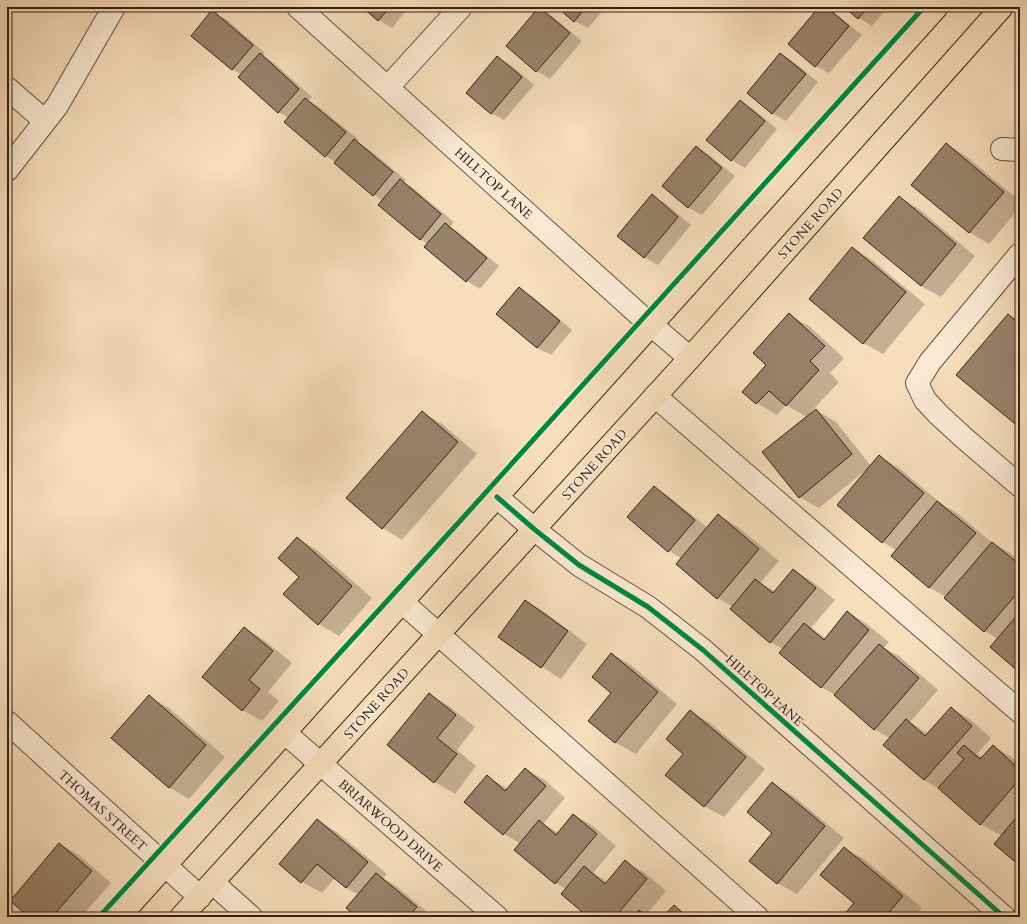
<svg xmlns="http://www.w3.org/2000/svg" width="1027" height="924" font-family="Cardo,serif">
  <rect width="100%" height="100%" fill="#f6ddbb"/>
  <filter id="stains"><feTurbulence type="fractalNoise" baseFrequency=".005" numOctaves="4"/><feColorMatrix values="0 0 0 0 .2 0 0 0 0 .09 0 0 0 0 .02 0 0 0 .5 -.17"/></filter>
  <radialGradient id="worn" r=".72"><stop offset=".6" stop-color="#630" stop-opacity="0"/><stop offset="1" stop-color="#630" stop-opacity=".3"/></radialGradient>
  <path fill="#0003" d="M364,7H409L392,28L379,20Z
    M559,7H606L588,28L575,21Z
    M821,7H826L835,13L862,35L829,73L815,66Z
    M845,7H888L872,26L859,18Z
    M539,8L552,16L582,41L550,79L537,71L507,46Z
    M212,12L226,19L265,53L263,56L273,62L312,97L308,101L318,106L359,140L357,142L367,148L406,180L404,183L413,188L454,222L450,227L458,232L499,266L480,289L467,281L428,244L420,239L383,201L374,195L335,163L336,162L326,156L285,122L289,118L278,112L242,75L232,69Z
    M781,54L794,62L818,82L786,121L772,113Z
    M498,58L511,65L534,85L504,120L491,113Z
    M740,101L753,109L777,129L745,168L731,160Z
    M946,144L966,156L1020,201V207L989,244L969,232Z
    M696,147L709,155L735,176L702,215L689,208L663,186Z
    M652,196L665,203L691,225L658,265L644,257Z
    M899,197L919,209L975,256L941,297L921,286Z
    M853,248L872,260L925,304L883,354L863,343Z
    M519,289L532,296L572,330L551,355L537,348L498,314Z
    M789,315L809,326L844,358L830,373L839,382L808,415L809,416L816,410L836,422L871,466L879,456L899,468L943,505L957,513L994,544L1012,554L1020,561V671L998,639L985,631L946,597L930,588L892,556L897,551L883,542L838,505L867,471L866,470L819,508L799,497L807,417L786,405L777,415L757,403L744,391L768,365Z
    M1008,315L1020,322V427Z
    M422,412L442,424L477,454L402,540L383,528L348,498Z
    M654,487L667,495L708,528L718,515L738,527L779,561L760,583L776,592L793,570L813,582L835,600L811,628L826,638L848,612L867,624L889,642L884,648L899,656L938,690L910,722L928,734L951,708L971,720L991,738L977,754L983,757L993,746L1013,758L1020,764V865L1002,836L980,824L941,790L924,780L890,738L874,729L835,695L821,687L783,649L770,642L733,607L718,598L678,564L682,559L669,551L629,517Z
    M297,538L317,550L372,598L339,636L319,624L285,594L300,577Z
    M526,601L546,613L587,644L561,679L542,667L500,637Z
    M244,628L264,640L292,663L268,692L279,701L262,721L242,710Z
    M612,654L631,665L677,704L636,754L616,743L590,721L613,693Z
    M429,694L449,706L475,727L457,750L476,766L455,794L435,782L388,745Z
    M149,697L169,708L225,757L189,799L169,787Z
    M691,712L710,723L765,769L724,817L704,806L684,754Z
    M525,769L545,780L565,798L543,824L559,833L574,815L593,826L616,846L593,873L608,882L625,862L645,873L666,891L646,915L649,917H590L566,889L556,883L521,844L504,834L466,801L488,777L508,789Z
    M772,784L792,795L844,838L797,894L777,883Z
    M317,820L337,832L387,874L383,878L396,886L433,917H359V895L346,888L335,878L322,893L302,882Z
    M59,844L79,855L111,883L81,917H30Z
    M844,848L864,859L922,908L914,917H844L855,903Z
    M674,907L692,917H665Z"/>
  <path fill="#97826b" stroke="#302014" d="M362,7H390L378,21Z
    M539,7L570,33L536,72L506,46Z
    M557,7H586L574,22Z
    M819,7H826L849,26L815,67L788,44Z
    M844,7H868L858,19Z
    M212,10L253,45L232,70L191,36Z
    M260,53L299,89L278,113L238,77Z
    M780,53L806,74L772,114L747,93Z
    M497,56L522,77L491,114L466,93Z
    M305,98L346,132L325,157L284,122Z
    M740,100L765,121L731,161L706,140Z
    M354,139L393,172L373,196L334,163Z
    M946,143L1004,192L969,233L911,185Z
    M696,146L722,168L688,208L662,186Z
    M400,179L441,214L420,240L378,205Z
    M652,194L678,217L644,258L617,236Z
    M899,196L956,244L921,286L863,238Z
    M445,223L487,258L466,282L424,247Z
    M852,247L906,292L863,344L809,299Z
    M519,287L560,321L537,348L496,314Z
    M789,313L825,346L810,361L819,370L786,406L769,391L756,404L742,392L766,365L753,353Z
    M1008,314L1020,324V428L956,375Z
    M816,409L852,454L799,498L762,452Z
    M422,411L458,442L382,529L346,498Z
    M879,455L924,493L882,543L837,505Z
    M654,486L695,520L668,552L627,517Z
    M937,501L976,533L929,588L891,556Z
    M718,514L759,549L717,599L676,564Z
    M297,537L352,586L318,625L283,594L299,577L278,558Z
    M992,542L1020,565V590L984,632L944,598Z
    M793,569L816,588L770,643L730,609L755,579L773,593Z
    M525,600L568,631L541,668L498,637Z
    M847,611L869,630L821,688L779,653L804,623L824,640Z
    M1020,612V673L990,647Z
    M244,627L273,651L249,680L260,689L242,711L202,677Z
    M879,644L919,678L874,730L834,695Z
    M611,653L658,692L615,743L588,721L611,693L592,677Z
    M429,693L456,715L437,738L457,754L434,783L387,745Z
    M149,695L206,745L169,788L111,738Z
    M951,707L972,726L924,780L883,745L906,719L925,736Z
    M690,710L746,757L704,807L665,775L683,754L666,739Z
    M964,745L980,759L993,745L1020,770V779L980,825L938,788L964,759L957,753Z
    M525,768L546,786L503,835L464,802L487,775L505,791Z
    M772,782L825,826L777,884L749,861L772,833L747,812Z
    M1020,813V866L994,844Z
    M573,814L597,834L555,884L514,850L539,820L556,835Z
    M317,819L368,862L346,888L317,864L301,883L279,864Z
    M59,843L92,871L52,917H29L10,901Z
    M844,847L903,896L885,917H842L854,903L820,875Z
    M625,860L647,879L615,917H588L561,894L584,866L605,884Z
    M376,873L417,907L408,917H357L346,908Z
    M674,905L687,917H663Z
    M639,910L647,917H633Z"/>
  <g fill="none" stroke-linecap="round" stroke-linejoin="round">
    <defs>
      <path id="minor" d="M298,7L643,318L690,358
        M388,87L461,7
        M7,88L45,121
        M1002,149L1020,150
        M7,170L57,106L114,7
        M1020,254L930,362L917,383L925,400L939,415L964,438L1020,486
        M655,396L1020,712
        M497,497L534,529L579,565L648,607L703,650L1004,917
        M402,602L757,917
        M7,722L200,897
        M285,733L497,917
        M213,883L251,917"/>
      <path id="major" d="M119,917L937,7
        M181,917L690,358L1002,7"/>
    </defs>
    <use href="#minor" stroke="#624f3e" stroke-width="24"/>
    <use href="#major" stroke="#302014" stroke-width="24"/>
    <use href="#minor" stroke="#f9e9d3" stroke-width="22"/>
    <use href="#major" stroke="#f6ddbb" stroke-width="22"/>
    <defs>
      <path id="cycleway" d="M497,497L534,529L579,565L648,607L703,650L1004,917
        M99,917L460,521L924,7"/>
    </defs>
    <use href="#cycleway" stroke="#f9e9d3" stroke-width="8"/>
    <use href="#cycleway" stroke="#00873e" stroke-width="5"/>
  </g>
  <g text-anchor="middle" stroke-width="3.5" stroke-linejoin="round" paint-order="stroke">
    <g font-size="13" fill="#302014" stroke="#f9e9d3">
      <text transform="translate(494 183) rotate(42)" y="5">HILLTOP LANE</text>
      <text transform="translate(810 223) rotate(-48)" y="5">STONE ROAD</text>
      <text transform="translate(594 464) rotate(-48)" y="5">STONE ROAD</text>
      <text transform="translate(765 690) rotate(42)" y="5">HILLTOP LANE</text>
      <text transform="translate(376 703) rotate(-48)" y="5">STONE ROAD</text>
      <text transform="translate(103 810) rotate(42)" y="5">THOMAS STREET</text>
      <text transform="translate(391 825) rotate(41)" y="5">BRIARWOOD DRIVE</text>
    </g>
  </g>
  <rect width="1027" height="924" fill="none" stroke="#f6ddbb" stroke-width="24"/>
  <rect x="8" y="8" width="1011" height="908" fill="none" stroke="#302014" stroke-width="2"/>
  <rect x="12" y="12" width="1003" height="900" fill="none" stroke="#302014"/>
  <rect width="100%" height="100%" filter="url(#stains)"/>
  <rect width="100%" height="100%" fill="url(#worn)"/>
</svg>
